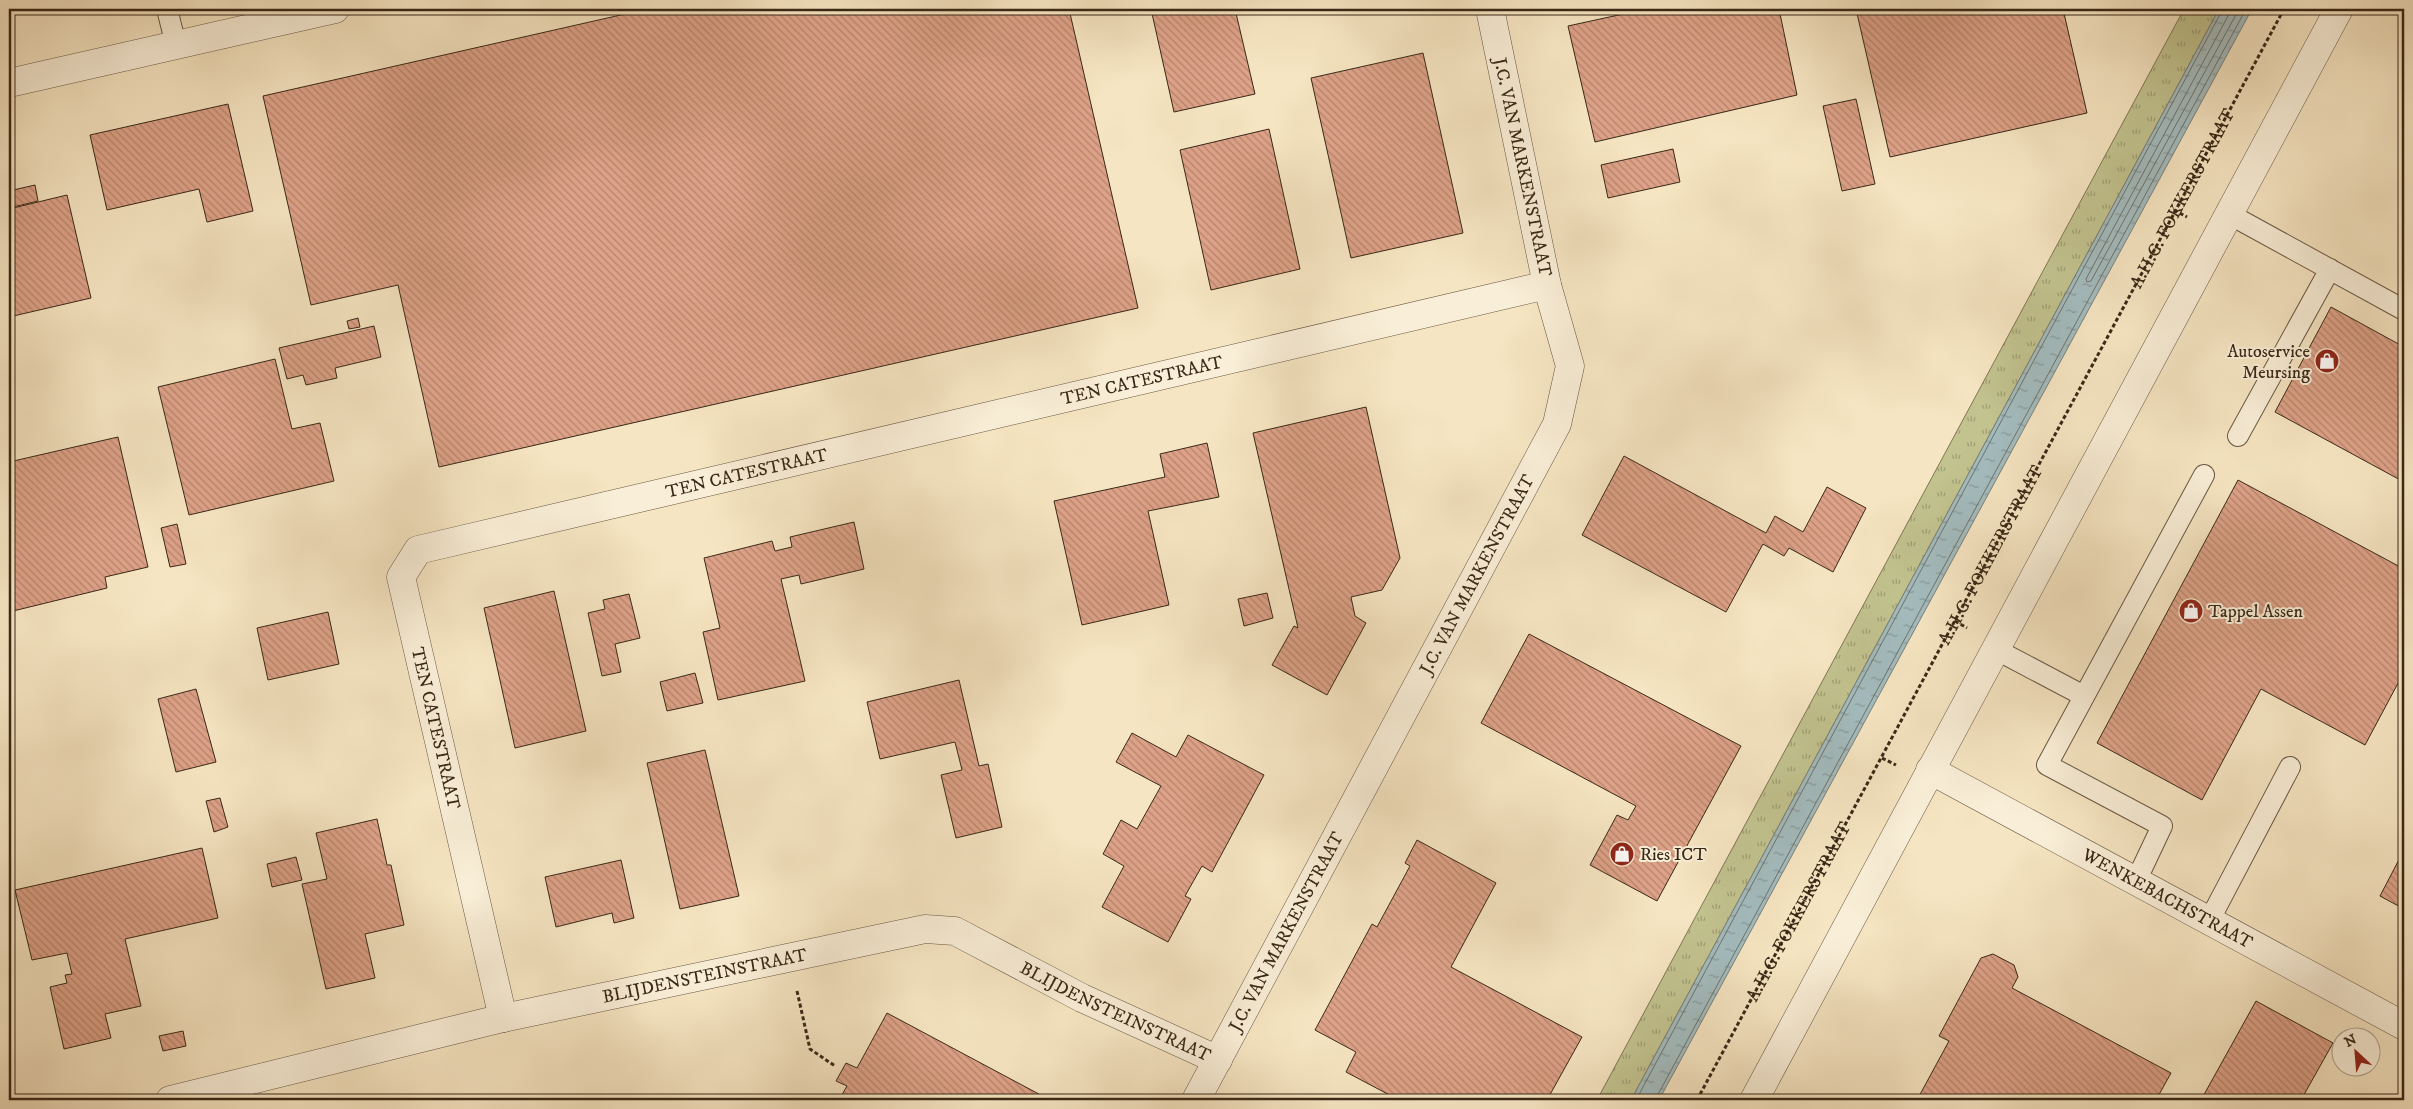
<svg xmlns="http://www.w3.org/2000/svg" width="2413" height="1109" font-family="'IM FELL DW Pica',serif">
  <defs>
    <pattern id="grass-tufts" width="24" height="20" patternUnits="userSpaceOnUse" patternTransform="scale(1.25)"><rect width="24" height="20" fill="#c2c38f"/><path d="M3 7l-1-3M5 7V3M7 7l1-3M15 17l-1-3M17 17v-4M19 17l1-3" fill="none" stroke="#9f9e74"/></pattern>
    <pattern id="water-ripples" width="26" height="14" patternUnits="userSpaceOnUse" patternTransform="scale(1.25)"><rect width="26" height="14" fill="#a3bcbf"/><path d="M2 4q2-2 4 0t4 0M15 11q2-2 4 0t4 0" fill="none" stroke="#86999a"/></pattern>
    <pattern id="building-back-hatch" width="6" height="6" patternUnits="userSpaceOnUse" patternTransform="scale(1.25)"><rect width="6" height="6" fill="#dea288"/><path d="M-1 5l2 2M0 0l6 6M5-1l2 2" fill="none" stroke="#b5846e"/></pattern>
  </defs>
  <rect width="100%" height="100%" fill="#f6e5c2"/>
  <filter id="stains"><feTurbulence type="fractalNoise" baseFrequency=".004" numOctaves="4"/><feColorMatrix values="0 0 0 0 .2 0 0 0 0 .09 0 0 0 0 .02 0 0 0 .5 -.17"/></filter>
  <radialGradient id="worn" r=".72"><stop offset=".6" stop-color="#630" stop-opacity="0"/><stop offset="1" stop-color="#630" stop-opacity=".3"/></radialGradient>
  <path fill="url(#grass-tufts)" stroke="#7e7653" d="M2184,9H2219L1631,1100H1597Z"/>
  <path fill="url(#water-ripples)" stroke="#79817c" d="M2219,9H2252L1659,1100H1631Z"/>
  <g fill="none" stroke-linecap="round" stroke-linejoin="round">
    <path stroke="#6e726b" stroke-width="1" d="M2229,9L2228,16L2086,279L2087,282L2091,281L2239,9
      M1636,1100L2223,9
      M1655,1100L2246,9"/>
  </g>
  <path fill="url(#building-back-hatch)" stroke="#392817" d="M647,9H1069L1138,308L439,467L398,285L311,305L263,96Z
    M1151,9H1235L1255,94L1174,112Z
    M1290,9H1311L1291,13Z
    M1646,9H1779L1797,95L1595,142L1568,26Z
    M1856,9H2063L2087,113L1890,157Z
    M1423,53L1463,233L1351,258L1311,78Z
    M1856,99L1875,184L1842,191L1823,106Z
    M228,104L253,211L207,222L199,189L107,210L90,135Z
    M1269,129L1300,269L1211,290L1180,150Z
    M1673,149L1680,182L1608,198L1601,165Z
    M35,185L38,201L9,208V191Z
    M67,195L91,298L9,317V209Z
    M2331,307L2404,347V482L2275,412Z
    M358,318L360,327L349,329L347,321Z
    M374,326L381,357L335,368L337,378L306,385L303,375L287,379L279,348Z
    M275,359L292,429L320,423L334,481L189,515L158,387Z
    M1366,407L1400,558L1382,590L1351,597L1355,616L1366,623L1327,695L1272,665L1294,626L1298,628L1253,433Z
    M118,437L148,567L105,577L107,588L9,612V462Z
    M1207,443L1219,497L1148,511L1169,605L1082,625L1054,501L1165,477L1160,454Z
    M1624,456L1766,533L1775,516L1803,532L1827,487L1866,508L1833,572L1789,548L1784,556L1763,544L1726,612L1582,535Z
    M2238,480L2404,569V672L2365,745L2261,689L2202,800L2097,743Z
    M854,522L864,569L801,584L799,575L781,579L805,681L718,700L703,632L720,628L704,558L772,541L775,551L792,547L790,537Z
    M177,524L186,564L170,567L161,528Z
    M554,591L586,731L515,748L484,608Z
    M1267,593L1273,618L1244,626L1238,599Z
    M629,594L640,638L615,644L621,672L602,676L588,613L605,609L603,600Z
    M328,612L339,664L268,680L257,628Z
    M1529,634L1741,746L1657,901L1590,865L1617,815L1628,820L1636,806L1481,723Z
    M695,673L703,703L667,711L660,682Z
    M959,680L979,766L988,764L1002,827L956,838L941,775L962,770L955,742L880,759L867,702Z
    M196,689L216,762L176,772L158,699Z
    M1132,733L1176,757L1188,735L1264,775L1212,872L1202,866L1185,896L1191,899L1168,942L1102,907L1124,866L1103,854L1121,820L1137,829L1161,786L1116,762Z
    M705,750L739,896L680,909L647,763Z
    M220,798L228,827L214,832L206,801Z
    M377,819L387,865H391L404,925L365,934L375,978L326,989L302,884L327,879L316,833Z
    M1417,840L1496,883L1451,967L1582,1037L1547,1100H1399L1346,1072L1356,1052L1315,1030L1372,924L1377,927L1410,866L1405,863Z
    M202,848L218,918L125,939L141,1006L105,1014L111,1038L64,1049L50,987L67,983L65,975L72,974L67,953L32,960L15,890Z
    M2404,850V909L2380,896Z
    M296,857L302,880L272,887L267,864Z
    M621,860L634,918L614,923L612,913L556,927L545,877Z
    M1993,954L2014,965L2018,977L2012,988L2171,1073L2156,1100H1917L1949,1041L1939,1036L1981,958Z
    M2256,1001L2333,1043L2301,1100H2201Z
    M887,1013L1050,1100H839L847,1086L836,1081L846,1063L857,1068Z
    M183,1031L186,1046L163,1051L159,1036Z"/>
  <g fill="none" stroke-linecap="round" stroke-linejoin="round">
    <defs>
      <path id="service" d="M167,9L176,45
        M2229,214L2404,310
        M2238,436L2330,269
        M1995,649L2084,696
        M2136,881L2162,826L2047,765L2204,475
        M2209,921L2290,767"/>
      <g id="minor">
        <path d="M9,83L335,9"/>
        <path id="s2" d="M1930,770L2404,1026"/>
        <path id="s3" d="M503,1018L401,577L418,550L1547,285"/>
        <path id="s4" d="M170,1100L503,1018L925,929L955,931L1082,998L1218,1060"/>
        <path id="s5" d="M1196,1100L1557,424L1570,366L1547,285L1490,9"/>
      </g>
      <path id="tertiary" d="M1754,1100L2339,9"/>
    </defs>
    <use href="#service" stroke="#685742" stroke-width="22"/>
    <use href="#minor" stroke="#685742" stroke-width="29"/>
    <use href="#tertiary" stroke="#685742" stroke-width="29"/>
    <g stroke="#392817" stroke-width="3" stroke-dasharray="4 2.5" stroke-linecap="butt">
      <path d="M2174,210L2187,217"/>
      <path d="M1955,621L1967,628"/>
      <path d="M1882,758L1896,765"/>
      <path d="M797,991L810,1049L835,1066"/>
      <path id="s1" d="M1697,1100L2284,9"/>
    </g>
    <use href="#service" stroke="#f9eed7" stroke-width="20"/>
    <use href="#minor" stroke="#f9eed7" stroke-width="28"/>
    <use href="#tertiary" stroke="#f9eed7" stroke-width="28"/>
  </g>
  <defs>
    <symbol id="shop-disc" viewBox="-11 -11 22 22"><circle r="9.5" fill="#8f2418" stroke="#f9eed7"/><path d="M-5-2.5h2.3a2.7 3.5 0 0 1 5.4 0H5L5.5 6h-11ZM-1.5-2.5h3a1.5 2.3 0 0 0-3 0Z" fill="#fff"/></symbol>
  </defs>
  <g fill-rule="evenodd">
    <use href="#shop-disc" x="2313" y="347" width="28" height="28"/>
    <use href="#shop-disc" x="2177" y="597" width="28" height="28"/>
    <use href="#shop-disc" x="1608" y="840" width="28" height="28"/>
  </g>
  <g text-anchor="middle" stroke-width="4" stroke-linejoin="round" paint-order="stroke">
    <g font-size="18" fill="#392817" stroke="#f9eed7">
      <text transform="translate(1523 167) rotate(78)" y="6">J.C. VAN MARKENSTRAAT</text>
      <text dy="6" stroke="none"><textPath href="#s1" startOffset="1024">A.H.G. FOKKERSTRAAT</textPath></text>
      <text dy="6" stroke="none"><textPath href="#s3" startOffset="1228">TEN CATESTRAAT</textPath></text>
      <text dy="6" stroke="none"><textPath href="#s3" startOffset="822">TEN CATESTRAAT</textPath></text>
      <text dy="6" stroke="none"><textPath href="#s1" startOffset="619">A.H.G. FOKKERSTRAAT</textPath></text>
      <text dy="6" stroke="none"><textPath href="#s5" startOffset="596">J.C. VAN MARKENSTRAAT</textPath></text>
      <text transform="translate(436 728) rotate(77)" y="6">TEN CATESTRAAT</text>
      <text dy="6" stroke="none"><textPath href="#s2" startOffset="270">WENKEBACHSTRAAT</textPath></text>
      <text dy="6" stroke="none"><textPath href="#s1" startOffset="214">A.H.G. FOKKERSTRAAT</textPath></text>
      <text dy="6" stroke="none"><textPath href="#s5" startOffset="191">J.C. VAN MARKENSTRAAT</textPath></text>
      <text dy="6" stroke="none"><textPath href="#s4" startOffset="549">BLIJDENSTEINSTRAAT</textPath></text>
      <text dy="6" stroke="none"><textPath href="#s4" startOffset="984">BLIJDENSTEINSTRAAT</textPath></text>
    </g>
    <g font-size="18" fill="#392817" stroke="#f9eed7" text-anchor="start">
      <text x="2310" y="357" text-anchor="end">Autoservice<tspan x="2310" dy="21">Meursing</tspan></text>
      <text x="2208" y="617">Tappel Assen</text>
      <text x="1640" y="860">Ries ICT</text>
    </g>
  </g>
  <rect width="2413" height="1109" fill="none" stroke="#f6e5c2" stroke-width="30"/>
  <rect x="10" y="10" width="2393" height="1089" fill="none" stroke="#392817" stroke-width="2.5"/>
  <rect x="15" y="15" width="2383" height="1079" fill="none" stroke="#392817"/>
  <g transform="translate(2356 1052) rotate(334)"><circle r="24" fill="#f9eed7" stroke="#ac9f8a"/>
  <path d="M0-4L9 19L0 12L-9 19Z" fill="#8f2418"/>
  <text y="-8" font-size="14" font-weight="bold" text-anchor="middle" fill="#392817">N</text>
  </g>
  <rect width="100%" height="100%" filter="url(#stains)"/>
  <rect width="100%" height="100%" fill="url(#worn)"/>
</svg>
